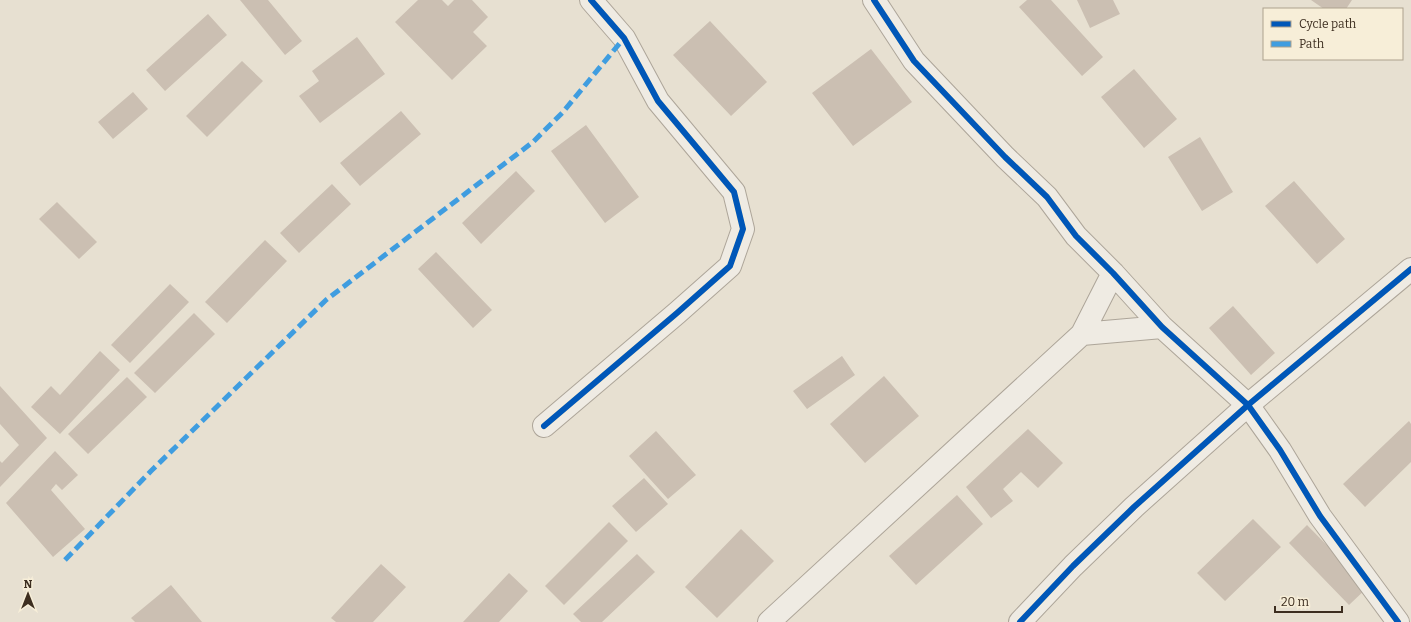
<svg xmlns="http://www.w3.org/2000/svg" width="1411" height="622" font-family="Bitter,serif">
  <rect width="100%" height="100%" fill="#e7e0d1"/>
  <path fill="#cbbfb2" d="M240,0H268L302,41L285,55Z
    M418,0H442L448,6L454,0H472L488,17L473,32L487,46L452,80L395,22Z
    M1027,0H1051L1103,57L1082,76L1019,7Z
    M1077,0H1113L1120,14L1090,28Z
    M1311,0H1352L1346,9H1324Z
    M208,14L227,35L165,91L146,70Z
    M710,21L767,82L731,116L673,55Z
    M357,37L385,74L320,123L299,96L319,81L312,71Z
    M871,49L912,102L853,146L812,93Z
    M242,61L263,81L207,137L186,116Z
    M1134,69L1177,119L1144,148L1101,97Z
    M133,92L148,109L113,139L98,122Z
    M401,111L421,134L360,186L340,163Z
    M586,125L639,197L605,223L551,151Z
    M1200,137L1233,192L1202,211L1168,157Z
    M516,171L535,191L481,244L462,223Z
    M1294,181L1345,239L1317,264L1265,206Z
    M332,184L351,204L299,253L280,233Z
    M57,202L97,242L79,259L39,219Z
    M265,240L287,261L227,323L205,302Z
    M436,252L492,310L473,328L418,269Z
    M170,284L189,302L130,363L111,345Z
    M1233,306L1275,353L1251,375L1209,328Z
    M194,313L215,334L155,393L134,373Z
    M100,351L120,370L60,434L31,407L51,386L60,395Z
    M842,356L855,375L807,409L793,391Z
    M884,376L919,416L865,463L830,424Z
    M127,377L147,397L88,454L68,434Z
    M0,386L47,438L0,487V461L2,463L19,445L0,424Z
    M1409,421L1411,424V462L1365,507L1343,484Z
    M1028,429L1063,463L1038,488L1021,472L1003,489L1013,501L991,518L966,487Z
    M656,431L696,475L668,499L629,456Z
    M55,451L78,475L62,490L56,484L51,490L85,529L53,557L6,503Z
    M644,478L668,504L636,532L612,506Z
    M957,495L983,524L916,585L889,556Z
    M1253,519L1281,547L1225,601L1197,573Z
    M609,522L628,541L564,605L545,586Z
    M1307,525L1368,587L1349,605L1289,543Z
    M741,529L774,561L717,618L685,587Z
    M637,554L655,572L602,622H581L573,614Z
    M381,564L406,587L373,622H336L331,618Z
    M509,573L528,591L499,622H463Z
    M171,585L202,622H135L131,618Z"/>
  <g fill="none" stroke-linecap="round" stroke-linejoin="round">
    <defs>
      <path id="street" d="M874,0L914,61L1005,157L1047,197L1076,236L1113,273L1162,327L1248,405L1280,450L1320,516L1398,622
        M1082,334L1162,327
        M544,426L677,313L730,266L743,229L734,192L658,101L624,38L591,0
        M769,622L1082,334L1113,273
        M1020,622L1073,566L1134,507L1248,405L1411,269"/>
    </defs>
    <use href="#street" stroke="#ada599" stroke-width="24"/>
    <use href="#street" stroke="#efebe3" stroke-width="22"/>
    <path stroke="#3f9de0" stroke-width="5" stroke-dasharray="10 5" stroke-linecap="butt" d="M65,560L151,471L326,300L533,142L563,112L624,38"/>
    <defs>
      <path id="cycleway" d="M874,0L914,61L1005,157L1047,197L1076,236L1113,273L1162,327L1248,405L1280,450L1320,516L1398,622
        M544,426L677,313L730,266L743,229L734,192L658,101L624,38L591,0
        M1020,622L1073,566L1134,507L1248,405L1411,269"/>
    </defs>
    <use href="#cycleway" stroke="#f7eed8" stroke-width="8"/>
    <use href="#cycleway" stroke="#0057b8" stroke-width="6"/>
  </g>
  <rect x="1263" y="8" width="140" height="52" fill="#f7eed8" stroke="#ada18e"/>
  <rect x="1271" y="21" width="20" height="6" fill="#0057b8" stroke="#ada18e"/>
  <text x="1299" y="28" font-size="12" fill="#3d2e20">Cycle path</text>
  <rect x="1271" y="41" width="20" height="6" fill="#3f9de0" stroke="#ada18e"/>
  <text x="1299" y="48" font-size="12" fill="#3d2e20">Path</text>
  <g transform="translate(28 594)" stroke="#f7eed8" stroke-width="3" paint-order="stroke">
  <path d="M0-3L7 15L0 10L-7 15Z" fill="#3d2e20"/>
  <text y="-6" font-size="11" font-weight="bold" text-anchor="middle" fill="#3d2e20">N</text>
  </g>
  <path d="M1275 606v6h67v-6" fill="none" stroke="#3d2e20" stroke-width="2"/>
  <text x="1281" y="606" font-size="12" fill="#3d2e20" stroke="#f7eed8" stroke-width="3" paint-order="stroke">20 m</text>
</svg>
